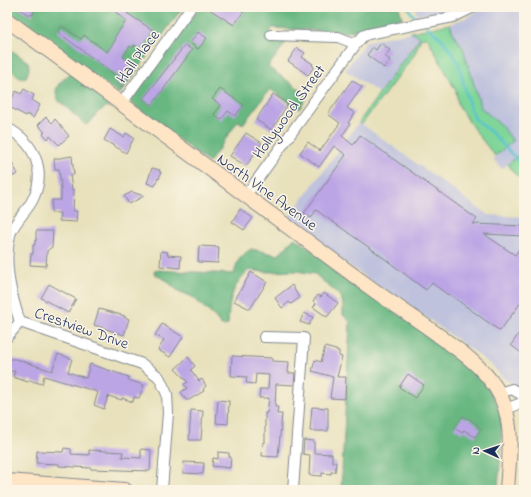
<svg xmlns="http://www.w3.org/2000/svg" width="531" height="497" font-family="'Indie Flower',sans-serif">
  <rect width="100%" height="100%" fill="#fcf5e5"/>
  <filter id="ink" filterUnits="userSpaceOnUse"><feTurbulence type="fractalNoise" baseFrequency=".025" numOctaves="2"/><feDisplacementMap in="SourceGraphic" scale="8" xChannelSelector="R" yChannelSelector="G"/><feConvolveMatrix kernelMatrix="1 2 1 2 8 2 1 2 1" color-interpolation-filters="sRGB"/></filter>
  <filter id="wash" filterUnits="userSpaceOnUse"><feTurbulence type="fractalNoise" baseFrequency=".012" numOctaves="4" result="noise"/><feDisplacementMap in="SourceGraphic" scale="16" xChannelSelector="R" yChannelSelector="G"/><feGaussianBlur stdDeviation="0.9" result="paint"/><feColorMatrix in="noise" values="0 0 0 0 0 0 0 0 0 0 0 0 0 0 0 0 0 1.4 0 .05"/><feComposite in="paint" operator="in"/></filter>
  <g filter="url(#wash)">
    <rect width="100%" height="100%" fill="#e8e1bc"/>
    <path fill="#bfc2dd" d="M415,7H457L439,12L417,15Z
      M483,7H524V150L502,169L493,159L513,141L481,108L463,48L453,33L450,24L470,16Z
      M411,32L420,37L379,93L345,70L367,41Z
      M359,122L488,215L524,217V393L502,377L493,366L477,354L408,304L379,287L287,220Z"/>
    <path fill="#80d699" stroke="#4e827c" d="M450,24L453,33L463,48L481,108L502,126L513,141L495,156L476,132L463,113L458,104L456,91L427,37L421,38L414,55L362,124L359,122L420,37L411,32Z
      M524,150V179L515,174L508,164Z"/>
    <path fill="#68b781" stroke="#427370" d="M7,7H183L120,94L7,14Z
      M200,7H399L402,18L373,24L347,32L271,28L270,40L287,41L268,67L308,95L299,109L270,89L243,124L238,121L209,163L130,102Z
      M7,47L28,62C30,68 29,73 25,78H19L7,66Z
      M71,73L108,101V106L98,112L90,122L86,125L59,101C51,88 61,81 71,73Z
      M295,238L462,361C477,374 493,391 499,410C505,432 499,467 498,490H341L350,322L343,315V304L341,297L315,274L296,271L266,272L249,270C232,285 229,301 228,324L225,326L220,324L215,317L191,296L178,291L166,280L154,274L155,270L234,274C237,261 239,257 251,249L278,255C285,250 288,243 295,238Z"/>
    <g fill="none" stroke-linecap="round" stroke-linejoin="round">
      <path stroke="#57c3cf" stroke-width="2.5" d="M408,7L412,14L419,20
        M426,26L443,40L454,56L459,65L469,105L475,119L492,133L524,167"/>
    </g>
    <g id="blocks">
      <path fill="#bca5e5" d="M17,7H34L33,15L27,14Z
        M110,7H132L127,13L154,31L142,50L134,45L133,48L130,46L123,57L136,66L122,87L116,82L119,78L58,32L62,26L81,39L84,35L107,52L116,39L114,38L126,21Z
        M206,7H237L244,11L234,25Z
        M198,32L207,38L198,49L190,43Z
        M381,43L390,50L385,56L390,60L384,68L367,55L373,47L376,50Z
        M185,45L192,50L152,105L143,99Z
        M297,48L305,53L302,57L313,64L312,65L314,67L308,75L288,61Z
        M352,80L362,87L347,108L355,113L348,123L350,124L342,136L353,145L360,135L477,219L473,224L524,226V236L484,234L515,255L524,242V298L500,331L449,294L448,295L432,283L426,290L377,253L316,210L311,218L304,213L346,155L334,146L319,167L300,153L308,142L320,151L340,123L328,114Z
        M24,89L34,95L32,100L40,105L33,118L27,114L26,116L8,106L16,91L21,94Z
        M220,89L244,105L235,116L228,111L221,120L214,115L221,105L212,99Z
        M273,94L288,104L272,130L256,120Z
        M46,117L52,123L55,119L69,136L59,145L50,136L48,139L43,133L45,132L38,125Z
        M110,129L124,137L126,133L134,138L126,153L104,140Z
        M246,133L262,143L246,166L230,156Z
        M7,153L18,174L7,179Z
        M72,156L74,175H70L72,190H74L73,211H77L76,222L59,221L60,213H51L52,200H61V186L59,169H55L54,159Z
        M152,168L160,170L159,172H161L159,179L158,178L155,186L147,183Z
        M132,192L144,196L129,204L124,196Z
        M240,209L253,218L244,230L232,222Z
        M36,231H53L52,247L47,251L46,266L30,265L31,254H33V245H35V241H36Z
        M199,246L219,247L218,263L198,262Z
        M161,251L168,252L167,255L181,256L180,268L160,266Z
        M251,272L267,282L250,309L234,301Z
        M49,284L76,299L68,313L41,298Z
        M292,285L299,298L291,304L289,302L282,308L275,298Z
        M324,293L338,303L327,317L313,307L316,304L313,301L318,295L321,297Z
        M99,309L125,316L124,317L129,319L124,335L94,325Z
        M304,313L313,317L309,325L300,322Z
        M162,324L183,337L170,357L158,350L164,340L155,335Z
        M524,326V355L511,345Z
        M325,347L339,351V356L342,357L337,377H346L345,399L330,398L333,377L312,371L315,360L321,362Z
        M58,354L72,359L68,372L86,378L90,364L129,377L128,380L144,385L139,398L134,397L133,402L122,398V400L108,396L104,409L94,405L98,392L44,376L42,384L29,380L28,382L13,377L15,371H7V359H16L52,371Z
        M232,356L272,358V361L289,362L288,373H295L294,385L276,384L275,407H278L277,414H282L278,457L262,456L263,442L265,443V413H267L269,398H259L260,389H268L269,375L256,374L255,384L246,383L247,377L231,376Z
        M188,357L195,366L191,370L199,381L202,379L206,386L203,389L204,391L189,400H186L181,392L187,388L184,384L188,382L175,369Z
        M408,374L424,385L415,398L399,387Z
        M218,400L229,401L228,424L216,423Z
        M312,407L328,408V431H310Z
        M191,410L203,411L201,440H189Z
        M463,416L467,419L468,418L478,425L477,426L481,429L475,437L464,430L462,433L454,428Z
        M304,440L314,441V453L332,454V462H336L335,472H331V474L322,473V476L309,475L310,455L303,454Z
        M64,448L71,449V454L89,455V450L123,452L122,457L141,458V449L151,450L150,471L91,469V468L59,466V464L36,463L37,451L63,452Z
        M218,452L229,453V457H231L230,468L212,466L213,458L218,459Z
        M184,462L204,463L203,474L183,473Z"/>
    </g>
  </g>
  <g filter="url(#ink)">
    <use href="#blocks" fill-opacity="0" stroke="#82888d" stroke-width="1"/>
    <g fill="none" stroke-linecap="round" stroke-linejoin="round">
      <defs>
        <path id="street" d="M271,35L338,37L356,44
          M121,104L191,7
          M7,128C34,142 47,170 33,199C27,212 14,221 10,235C3,265 11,294 20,322
          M246,195L356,44L363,36L368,34L453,17L474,7
          M20,322L142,364L159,377L167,394L168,413L162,490
          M7,337L20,322
          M264,337L304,338L293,490
          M499,393L512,389L522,395L524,399
          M506,409L524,402"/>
        <path id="secondary" d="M7,20C127,107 245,195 364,283C388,301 414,317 438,335C459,350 482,366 496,388C516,419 509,456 507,490
          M7,481L125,490"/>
      </defs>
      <use href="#street" stroke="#82888d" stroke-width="12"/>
      <use href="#secondary" stroke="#82888d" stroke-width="16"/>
      <use href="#street" stroke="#fff" stroke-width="10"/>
      <use href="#secondary" stroke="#fee5c5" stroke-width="14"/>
    </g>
  </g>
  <g text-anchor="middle" stroke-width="3" stroke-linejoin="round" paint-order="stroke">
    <g font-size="16" fill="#1b2f5e" stroke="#fcf5e5">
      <text transform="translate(137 56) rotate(-54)" y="6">Hall Place</text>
      <text transform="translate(288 111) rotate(-54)" y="6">Hollywood Street</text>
      <text transform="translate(268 191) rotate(36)" y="6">North Vine Avenue</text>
      <text transform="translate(82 327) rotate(19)" y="6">Crestview Drive</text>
    </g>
  </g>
  <rect width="531" height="497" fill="none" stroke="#fcf5e5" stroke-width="24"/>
  <g transform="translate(485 451) rotate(273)" stroke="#fcf5e5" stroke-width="3" paint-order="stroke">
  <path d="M0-3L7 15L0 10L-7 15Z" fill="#1b2f5e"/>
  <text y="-6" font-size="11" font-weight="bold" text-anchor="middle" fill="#1b2f5e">N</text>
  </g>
</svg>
